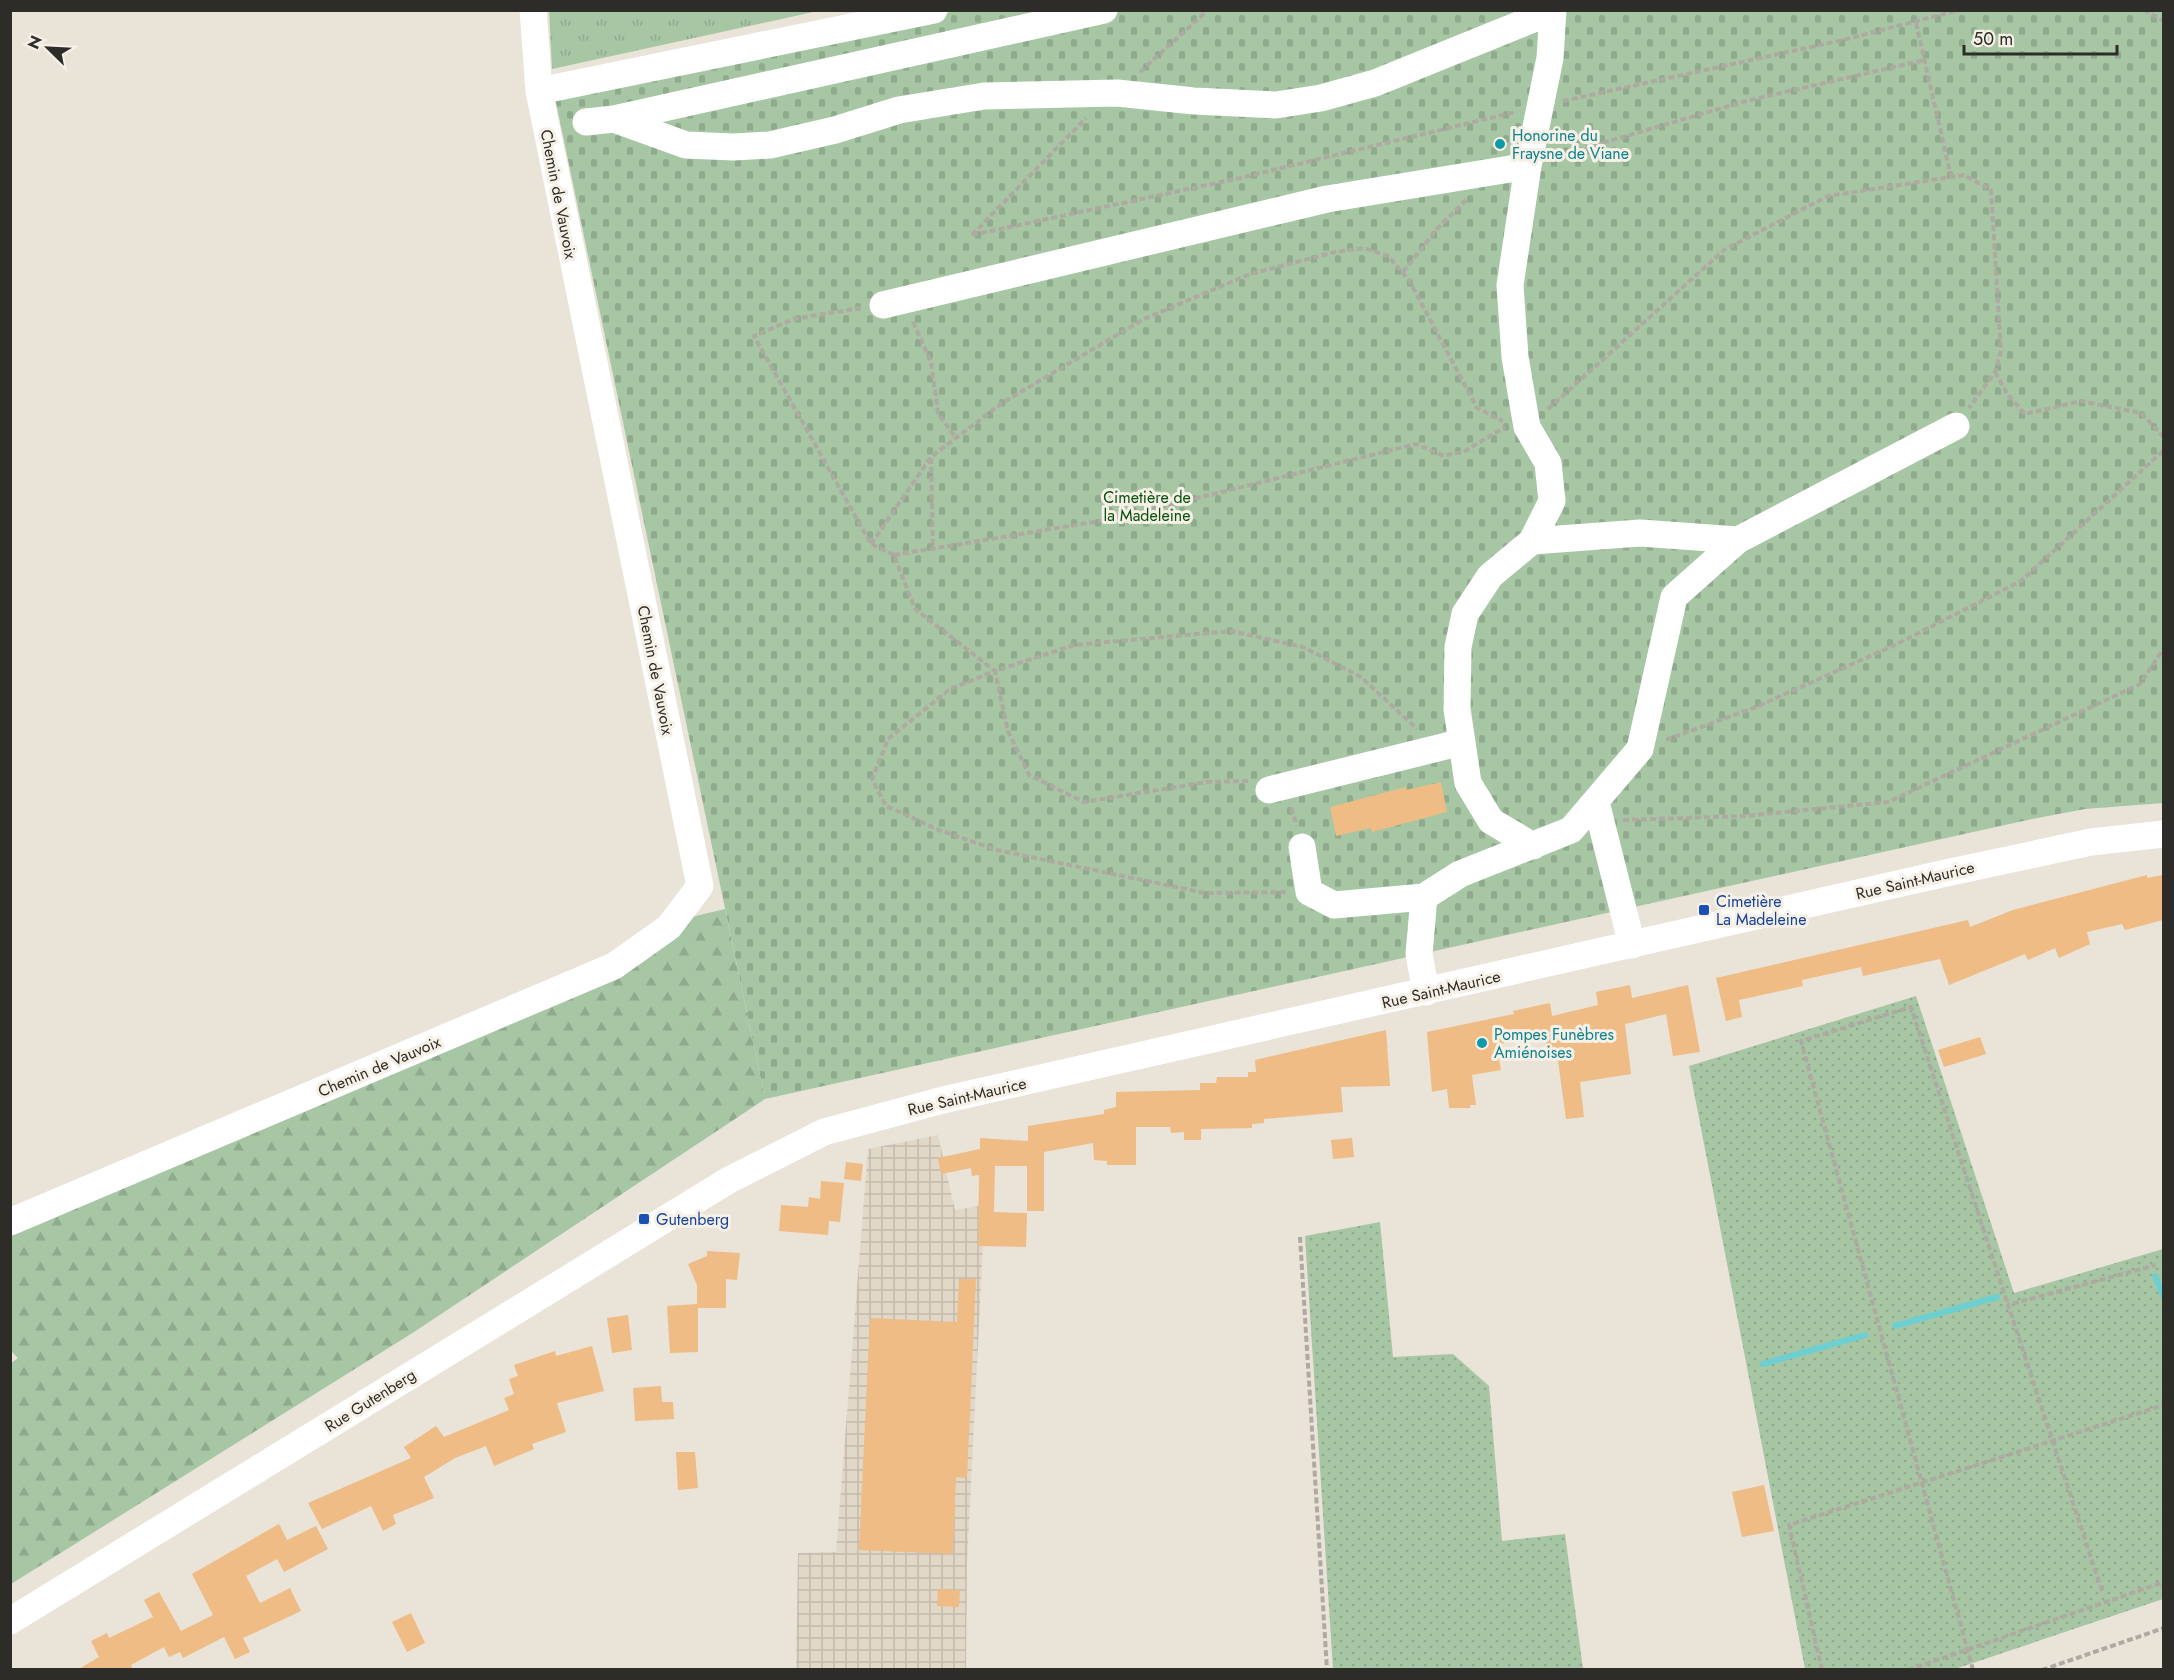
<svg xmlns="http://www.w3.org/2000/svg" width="2174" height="1680" font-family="Jost,sans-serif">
  <defs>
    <pattern id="industrial-grid" width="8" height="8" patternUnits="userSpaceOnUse" patternTransform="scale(1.5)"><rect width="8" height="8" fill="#e2d8c7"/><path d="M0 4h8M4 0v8" fill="none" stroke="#c2baab"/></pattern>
    <pattern id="grass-tufts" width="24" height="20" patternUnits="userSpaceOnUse" patternTransform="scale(1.5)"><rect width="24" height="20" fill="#a6c6a4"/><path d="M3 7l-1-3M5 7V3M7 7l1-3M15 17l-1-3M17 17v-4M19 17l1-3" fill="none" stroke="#8faa8d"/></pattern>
    <pattern id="forest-firs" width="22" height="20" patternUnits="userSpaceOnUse" patternTransform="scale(1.5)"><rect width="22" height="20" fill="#a6c6a4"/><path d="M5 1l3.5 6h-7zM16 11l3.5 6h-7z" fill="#8faa8d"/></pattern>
    <pattern id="cemetery-stones" width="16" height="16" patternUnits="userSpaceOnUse" patternTransform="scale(1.5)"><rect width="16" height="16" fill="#a6c6a4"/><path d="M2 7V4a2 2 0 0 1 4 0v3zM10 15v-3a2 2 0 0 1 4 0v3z" fill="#8faa8d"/></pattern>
    <pattern id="park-dots" width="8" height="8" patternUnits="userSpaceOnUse" patternTransform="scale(1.5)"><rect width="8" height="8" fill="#a6c6a4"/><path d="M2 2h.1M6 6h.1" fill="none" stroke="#8faa8d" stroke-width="1.8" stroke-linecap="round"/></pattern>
  </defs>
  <rect width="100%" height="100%" fill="#e9e3d8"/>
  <path fill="url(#industrial-grid)" d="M938,1135L955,1210L985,1205L967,1563L966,1669L796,1670L798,1553L836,1552L868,1149Z"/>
  <path fill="url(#grass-tufts)" d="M549,10H818V11L552,69Z"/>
  <path fill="url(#forest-firs)" d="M725,909L765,1099L414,1332L11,1584L10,1364L18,1358L11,1351V1234L687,918Z"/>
  <path fill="url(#cemetery-stones)" d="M956,11H2163V803L2085,809L2032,819L765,1099L555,98Z"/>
  <path fill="url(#park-dots)" d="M1916,996L2014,1293L2163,1249V1599L1955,1669H1805L1689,1066Z
    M1380,1222L1393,1357L1453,1354L1489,1386L1502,1541L1565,1534L1583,1669H1333L1305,1236Z"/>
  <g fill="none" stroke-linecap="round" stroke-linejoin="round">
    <path stroke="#6ecfd2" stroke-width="6" d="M2155,1276L2164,1297
      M1895,1326L1997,1297
      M1763,1364L1865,1335"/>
  </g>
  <path fill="#eebc84" d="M1441,782L1447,812L1372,832L1371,828L1336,836L1330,807L1406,787V790Z
    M2147,875V878L2163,875V920L2125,930L2122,924L2087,932L2090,944L2059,958L2055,948L2028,960L2025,954L1949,985L1940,959L1863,976L1861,967L1802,980L1803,986L1739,1000L1742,1017L1726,1021L1716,978L1968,920L1970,927L2013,910Z
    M1630,985L1632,998L1688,985L1700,1052L1673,1056L1666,1014L1625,1024L1631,1074L1580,1082L1584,1117L1566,1119L1557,1053L1547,1055L1545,1034L1496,1045L1501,1070L1472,1075L1476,1105H1470V1108H1449L1447,1089L1432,1092L1427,1032L1514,1014L1513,1011L1550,1003L1552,1016L1598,1005L1596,992Z
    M1386,1030L1390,1086L1341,1087L1343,1112L1264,1119V1123L1252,1124V1128L1201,1129V1140H1184V1132L1171,1133L1170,1127H1136V1165H1107V1161L1094,1160L1093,1143L1044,1152V1211H1027V1166H995L994,1212L1027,1213L1026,1247L978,1246L979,1175L972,1176L971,1168L941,1174L938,1158L980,1149V1138L1028,1141V1126L1104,1114V1110L1116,1107V1092L1200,1090V1083H1216L1217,1077H1248V1072H1256L1255,1060Z
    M1980,1037L1986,1054L1944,1067L1938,1050Z
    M1352,1138L1354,1157L1333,1159L1331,1140Z
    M846,1162L863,1164L861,1181L844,1179Z
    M821,1181L844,1183L840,1222L829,1221L828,1235L779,1231L781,1205L808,1207L809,1197L820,1199Z
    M707,1251L740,1253L737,1280L726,1279V1308H698V1352L670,1353L667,1306L697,1304V1285L688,1264L707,1256Z
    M959,1279H976L967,1478L956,1477L953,1554L859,1550L870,1318L957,1322Z
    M628,1315L632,1350L612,1353L607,1318Z
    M592,1346L604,1391L557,1403L566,1432L532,1444L534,1449L494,1466L486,1446L455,1458L424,1477L434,1498L393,1515L396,1524L383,1531L371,1506L322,1529L308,1503L411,1458L404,1447L436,1426L444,1437L509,1410L504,1398L514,1394L509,1379L518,1376L514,1365L555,1351L556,1356Z
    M661,1386L662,1402H673L674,1419L635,1421L633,1388Z
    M676,1452H695L698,1488L678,1490Z
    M1764,1485L1774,1531L1742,1537L1732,1492Z
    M279,1524L287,1540L316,1526L328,1549L284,1572L277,1559L246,1576L260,1603L290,1588L301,1611L243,1638L250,1652L235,1659L224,1637L183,1658L180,1652L169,1657L164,1647L131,1665L133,1670H77L99,1657L91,1641L107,1633L109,1638L153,1617L144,1600L159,1592L181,1631L213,1615L192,1574Z
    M938,1589L960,1590L959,1607L937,1606Z
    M411,1613L425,1643L407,1652L392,1622Z"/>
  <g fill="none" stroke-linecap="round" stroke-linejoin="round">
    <path stroke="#afaaa1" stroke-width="4" stroke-dasharray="6 3" stroke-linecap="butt" d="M2144,10L2164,21
      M1916,23L1951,177
      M1140,72L1208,10
      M1563,101L1843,40L1959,10
      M1551,158L1746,101L1925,60
      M972,235L1240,178L1515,112
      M972,235L1086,118
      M1403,272L1437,229L1466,200
      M861,308L794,319L754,336L871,544L894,555L915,609L995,671L1074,645L1231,631L1303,647L1361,677L1417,729
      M913,322L931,362L938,413L955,437
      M1995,372L2008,395L2025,414L2081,401L2141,413L2164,437
      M1548,409L1724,250L1828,196L1964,175L1991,190L2001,351L1995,372L1969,408
      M931,458L933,547
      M871,544L931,457L1002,403L1144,319L1250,274L1335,252L1364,248L1388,256L1409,280L1477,408L1503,421
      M894,555L1112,519L1416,444L1444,456L1465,451L1505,427
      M1666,740L1756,707L1895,645L2021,581L2164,450
      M1248,781L1207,782L1084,802L1029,775L1008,731L995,671L950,689L888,739L872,779L886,806L939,830L997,850L1205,893L1287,892
      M1291,808L1297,826
      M1623,820L1744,816L1888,802L2140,684L2164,648
      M1300,1237L1327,1670
      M2102,1591L2008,1305L2156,1265
      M1822,1670L1789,1525L2164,1405
      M1908,1670L2164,1582
      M1973,1670L1801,1041L1911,1007L2008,1305
      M2042,1670L2164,1628"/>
    <path stroke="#fff" stroke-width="27" d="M539,91L934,10
      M614,119L686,145L734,147L770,145L835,130L899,110L984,96L1117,93L1194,101L1276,105L1321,98L1375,83L1553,11
      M586,122L614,119L1104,10
      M883,305L1327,199L1528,166
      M1532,541L1640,533L1738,540
      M1269,790L1462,742
      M1596,802L1632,945
      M1533,846L1491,821L1468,783L1457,709L1458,647L1465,614L1490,576L1532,541L1552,501L1548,463L1527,427L1515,357L1510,285L1528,166L1550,58L1553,10
      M1302,847L1309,892L1334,905L1424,897L1460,874L1571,830L1640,749L1674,597L1738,540L1956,426
      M1424,897L1419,954L1426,992
      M10,1222L614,966L669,927L700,886L539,91L533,10
      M10,1621L729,1180L824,1132L943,1100L1946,873L2091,842L2164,834"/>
  </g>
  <g fill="#0f9aa8" stroke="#f6f0e6" stroke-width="2">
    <circle cx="1500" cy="144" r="6"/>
    <circle cx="1482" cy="1043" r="6"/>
  </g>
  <g fill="#1a4fb4" stroke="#f6f0e6" stroke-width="2">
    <rect x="1698" y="904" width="12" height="12" rx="3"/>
    <rect x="638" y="1213" width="12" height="12" rx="3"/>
  </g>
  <g text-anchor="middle" stroke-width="6" stroke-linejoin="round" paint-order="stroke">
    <g font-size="16" fill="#0d838f" stroke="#f6f0e6" text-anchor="start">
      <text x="1512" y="141">Honorine du<tspan x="1512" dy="18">Fraysne de Viane</tspan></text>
      <text x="1494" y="1040">Pompes Funèbres<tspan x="1494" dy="18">Amiénoises</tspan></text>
    </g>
    <g font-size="16" fill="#2e2c28" stroke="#f6f0e6">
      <text transform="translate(559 194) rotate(79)" y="6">Chemin de Vauvoix</text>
      <text transform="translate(656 670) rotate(79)" y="6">Chemin de Vauvoix</text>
      <text transform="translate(1915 880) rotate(-13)" y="6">Rue Saint-Maurice</text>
      <text transform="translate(1441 989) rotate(-13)" y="6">Rue Saint-Maurice</text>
      <text transform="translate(379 1066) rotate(-23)" y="6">Chemin de Vauvoix</text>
      <text transform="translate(967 1096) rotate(-13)" y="6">Rue Saint-Maurice</text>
      <text transform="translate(370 1400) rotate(-32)" y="6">Rue Gutenberg</text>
    </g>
    <g font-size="16" fill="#04520c" stroke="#f6f0e6">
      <text x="1147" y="503">Cimetière de<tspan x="1147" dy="18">la Madeleine</tspan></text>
    </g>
    <g font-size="16" fill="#164399" stroke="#f6f0e6" text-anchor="start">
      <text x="1716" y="907">Cimetière<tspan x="1716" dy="18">La Madeleine</tspan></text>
      <text x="656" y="1225">Gutenberg</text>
    </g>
  </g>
  <rect width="2174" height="1680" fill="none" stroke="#2e2c28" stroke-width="24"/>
  <g transform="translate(48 48) rotate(294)" stroke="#f6f0e6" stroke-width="4.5" paint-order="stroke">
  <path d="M0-4.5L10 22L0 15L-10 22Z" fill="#2e2c28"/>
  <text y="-9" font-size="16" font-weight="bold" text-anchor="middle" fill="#2e2c28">N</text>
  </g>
  <path d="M1964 45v9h153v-9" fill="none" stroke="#2e2c28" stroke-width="3"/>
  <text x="1973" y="45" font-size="18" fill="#2e2c28" stroke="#f6f0e6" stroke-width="4.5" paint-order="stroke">50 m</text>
</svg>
